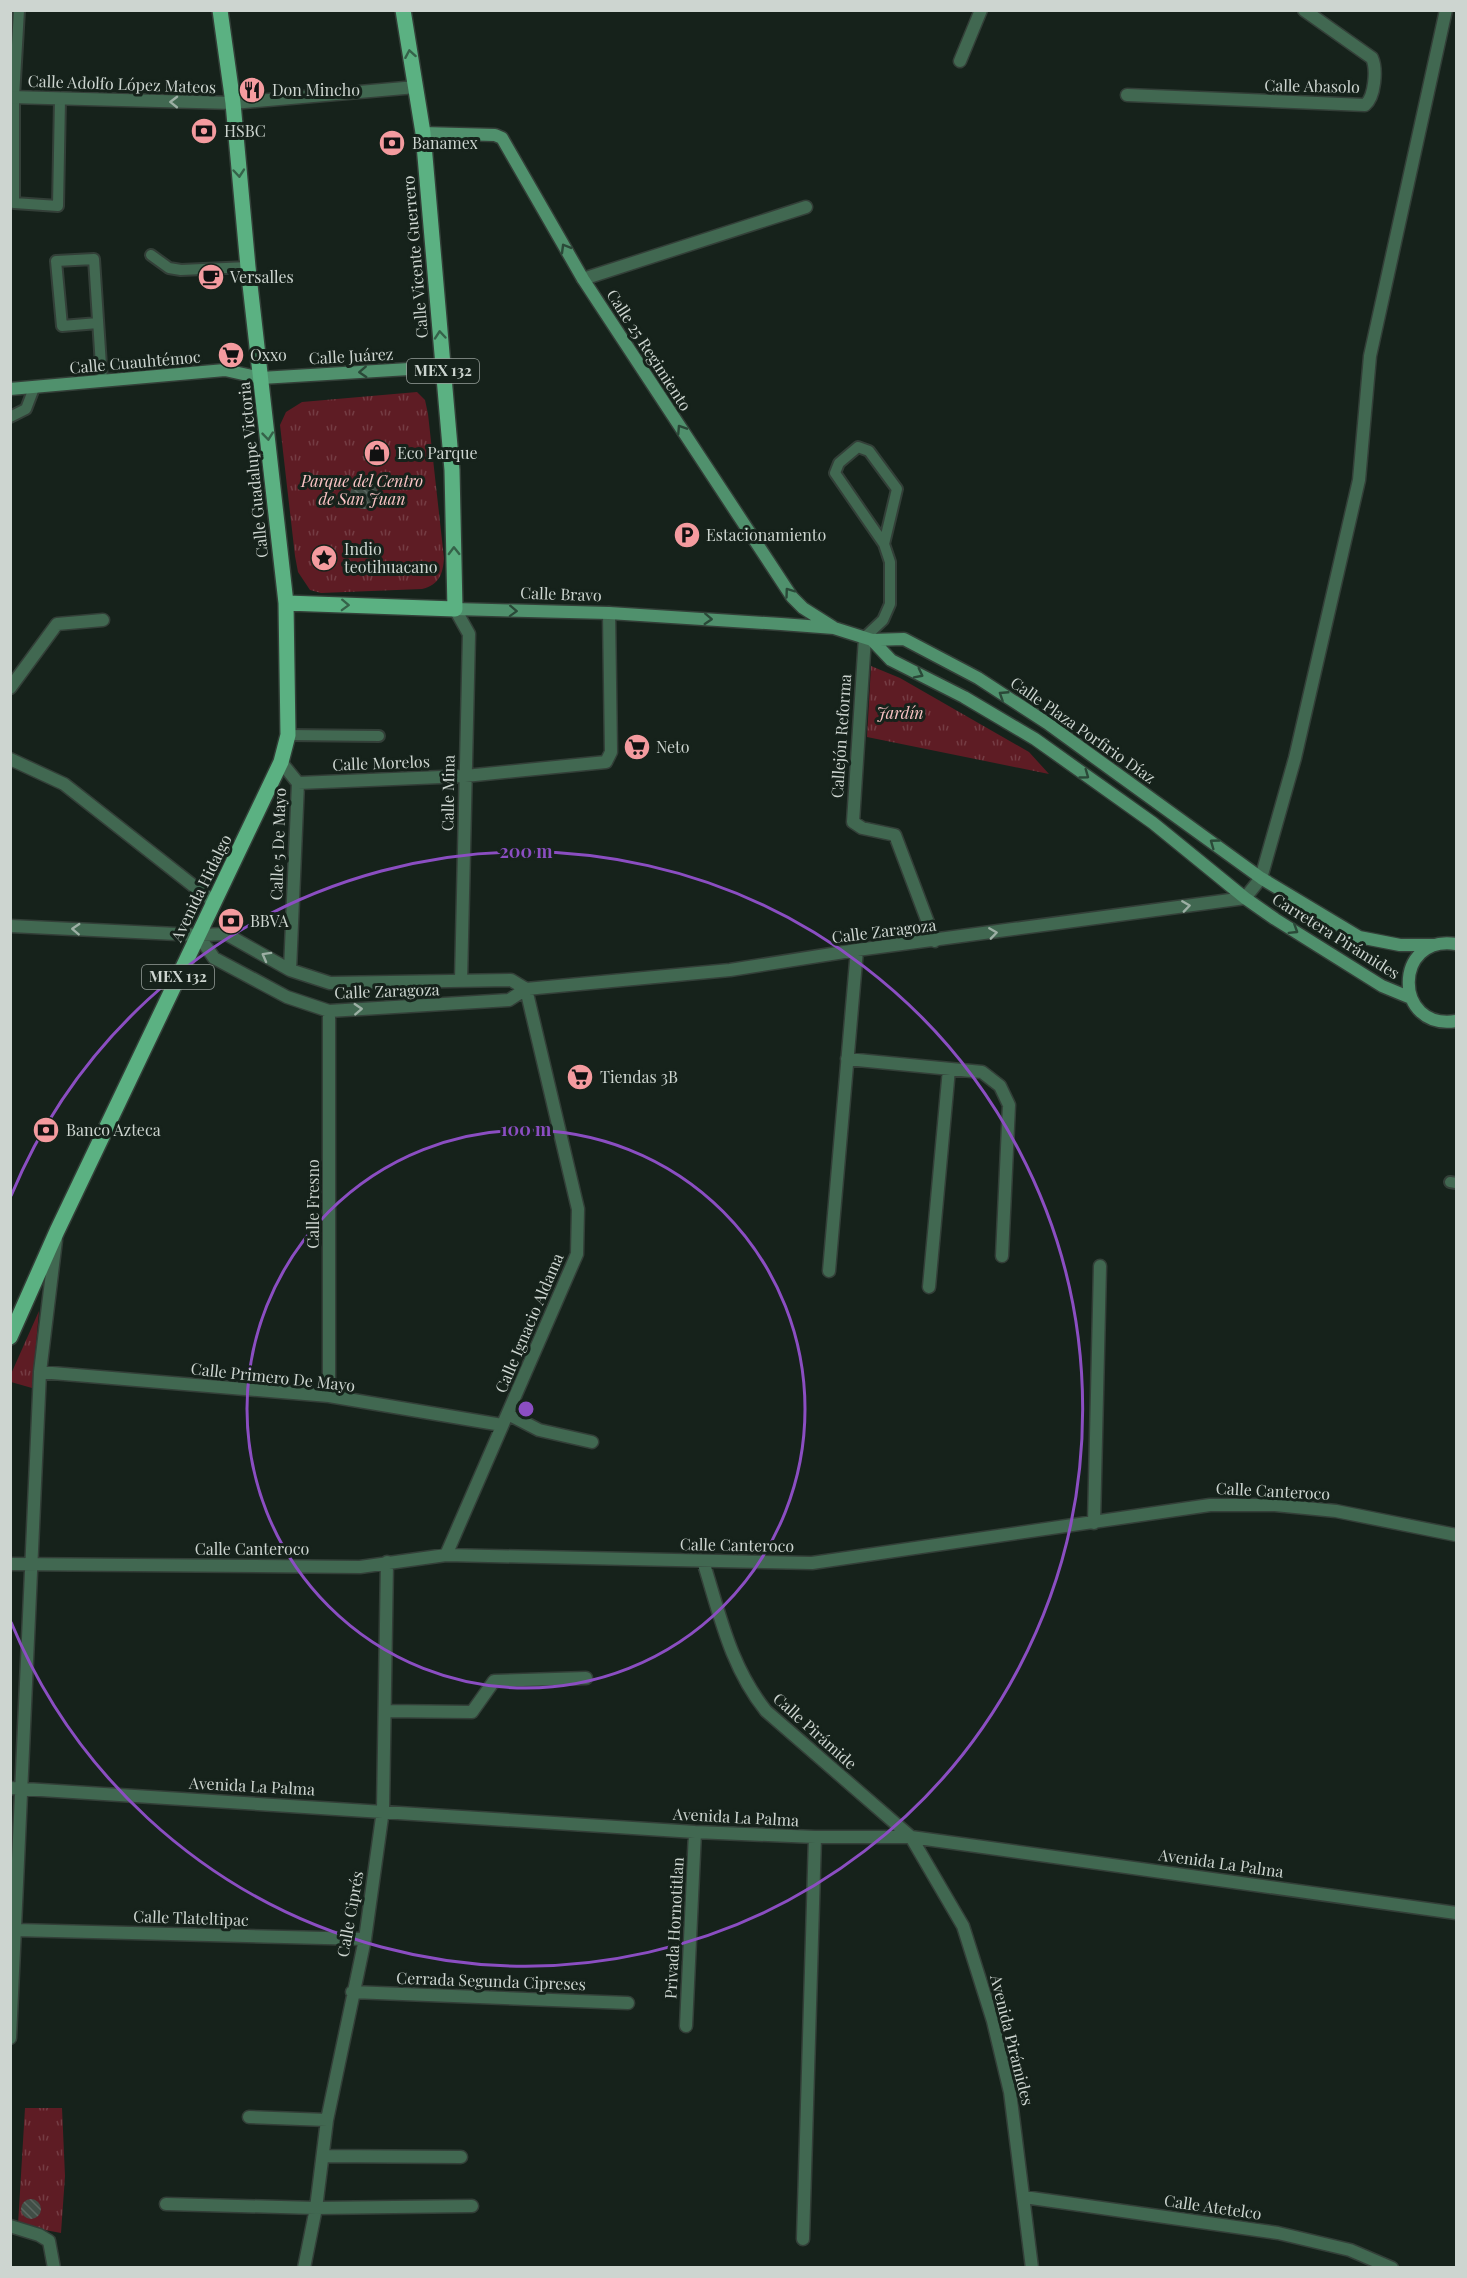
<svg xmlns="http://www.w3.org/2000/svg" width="1467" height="2278" font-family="'Playfair Display',serif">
  <defs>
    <pattern id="grass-tufts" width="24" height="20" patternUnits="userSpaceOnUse" patternTransform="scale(1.5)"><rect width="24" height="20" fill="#5e1c24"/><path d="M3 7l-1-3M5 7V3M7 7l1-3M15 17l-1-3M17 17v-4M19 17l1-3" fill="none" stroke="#743c43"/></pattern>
    <pattern id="building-back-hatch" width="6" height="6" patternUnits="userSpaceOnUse" patternTransform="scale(1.5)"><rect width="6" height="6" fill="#414e46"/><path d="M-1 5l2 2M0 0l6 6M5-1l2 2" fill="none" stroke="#5b6760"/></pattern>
  </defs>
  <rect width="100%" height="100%" fill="#16221b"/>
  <path fill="url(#grass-tufts)" d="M417,392L425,400L428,414L444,558C443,574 439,585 422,589L321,593L310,590L298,572L295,556L280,425L286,412L302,402Z
    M871,666L900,678L1029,752L1049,774L867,737Z
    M39,1311L32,1388L11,1382V1374Z
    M25,2108H62L65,2176L61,2233L18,2225Z"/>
  <path fill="url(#building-back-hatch)" d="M350 495a14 14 0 1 1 28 0a14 14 0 1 1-28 0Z
    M21 2209a10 10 0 1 1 20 0a10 10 0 1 1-20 0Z"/>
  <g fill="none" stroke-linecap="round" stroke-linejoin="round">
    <defs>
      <path id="service" d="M19,10L14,97V203L58,206L60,99
        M151,255L169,268L181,270L248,267
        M98,323L62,326L56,261L94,259L102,381
        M10,417L26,409L34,388
        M865,637L883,620L890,604V562L884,544L897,489L869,451L858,447L839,463L835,473L884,544
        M288,735L379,736
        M1450,1182L1456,1183"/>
      <path id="minor" d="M960,61L981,10
        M1127,95L1365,105C1375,97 1377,69 1372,58L1304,10
        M10,97L233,103L416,87
        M583,279L806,207
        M455,609L469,634L461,981
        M865,637L853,822L862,828L895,835L935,941
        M10,688L57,624L103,620
        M10,759L64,784L214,902
        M281,762L298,783L290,970
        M298,783L465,776L606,762L611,752L609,613
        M10,926L198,935L226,934L290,970L330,983L511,980L526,989
        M198,935L214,958L287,997L329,1011L509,1000L526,989L730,970L857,950L1245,898L1261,878L1295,758L1359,480L1370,356L1446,10
        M329,1011V1396
        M847,1059L982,1072L1000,1086L1009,1105L1002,1256
        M829,1271L857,950
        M929,1287L949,1069
        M40,1372L329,1396L502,1425
        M508,1414L539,1430L592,1442
        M1094,1523L1100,1266
        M446,1555L577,1254L578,1209L526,989
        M703,1561C720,1615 730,1666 766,1711L911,1837L963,1926L993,2021L1010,2092L1032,2268
        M10,1564L360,1567L446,1555L812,1563L1210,1505H1275L1336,1511L1456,1535
        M386,1711L472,1712L494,1681L586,1678
        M10,1788L695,1832L815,1837H911L1456,1913
        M16,1930L365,1939
        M352,1992L628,2003
        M686,2026L695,1832
        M10,2038L40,1372L56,1240
        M249,2117L327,2120
        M323,2156L461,2157
        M1024,2197L1278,2233L1350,2250L1392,2268
        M166,2204L316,2208L472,2206
        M10,2226L39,2235L49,2241L54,2268
        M803,2239L815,1837
        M304,2268L316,2208L327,2120L365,1939L383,1810L387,1562"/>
      <path id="secondary" d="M423,133L495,135L502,138L583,279L792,597L803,608L833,627
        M10,389L225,370L261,378L442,367
        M455,609L609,613L781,624L834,628L872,640L904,639L978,678L1047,723L1261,878L1359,937L1400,945H1434
        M872,640L891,660L964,697L1035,739L1153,823L1245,898L1275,919L1382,986L1411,998
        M1456,944C1393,934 1393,1031 1456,1021"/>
      <path id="primary" d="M286,603L455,609L452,470L423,133L403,10
        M10,1337L57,1231L281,762L288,735L286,603L248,267L233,103L220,10"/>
    </defs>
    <use href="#service" stroke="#333f38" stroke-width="14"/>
    <use href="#minor" stroke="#333f38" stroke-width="15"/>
    <use href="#secondary" stroke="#333f38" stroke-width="15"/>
    <use href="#primary" stroke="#333f38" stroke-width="18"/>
    <use href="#service" stroke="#416851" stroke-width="10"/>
    <use href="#minor" stroke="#416851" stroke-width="12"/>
    <use href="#secondary" stroke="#50916d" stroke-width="12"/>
    <use href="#primary" stroke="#5bb182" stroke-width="15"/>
  </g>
  <defs><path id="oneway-chevron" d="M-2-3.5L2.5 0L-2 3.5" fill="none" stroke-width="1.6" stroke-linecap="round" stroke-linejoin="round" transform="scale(1.5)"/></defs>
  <g stroke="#356249">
    <use href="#oneway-chevron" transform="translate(410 54) rotate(-100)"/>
    <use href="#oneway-chevron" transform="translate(239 173) rotate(85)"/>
    <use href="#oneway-chevron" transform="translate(440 335) rotate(-95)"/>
    <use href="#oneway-chevron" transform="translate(268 436) rotate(84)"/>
    <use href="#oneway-chevron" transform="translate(454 551) rotate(-91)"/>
    <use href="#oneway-chevron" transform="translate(345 605) rotate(2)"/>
  </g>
  <g stroke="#9cafa4">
    <use href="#oneway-chevron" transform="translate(174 102) rotate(-179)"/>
    <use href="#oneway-chevron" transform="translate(1186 906) rotate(-8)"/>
    <use href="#oneway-chevron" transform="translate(76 929) rotate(-177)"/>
    <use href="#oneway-chevron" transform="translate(993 933) rotate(-8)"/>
    <use href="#oneway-chevron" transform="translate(266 956) rotate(-151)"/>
    <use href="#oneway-chevron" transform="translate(358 1009) rotate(-3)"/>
  </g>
  <g stroke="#2a4938">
    <use href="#oneway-chevron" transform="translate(565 248) rotate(-120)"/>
    <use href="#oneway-chevron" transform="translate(363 372) rotate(177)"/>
    <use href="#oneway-chevron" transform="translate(681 429) rotate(-123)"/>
    <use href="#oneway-chevron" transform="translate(789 592) rotate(-126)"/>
    <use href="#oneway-chevron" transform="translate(513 611) rotate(2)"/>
    <use href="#oneway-chevron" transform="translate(708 619) rotate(3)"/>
    <use href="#oneway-chevron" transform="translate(919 674) rotate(27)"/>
    <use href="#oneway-chevron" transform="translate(1003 695) rotate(-147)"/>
    <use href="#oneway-chevron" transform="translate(1085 775) rotate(36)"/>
    <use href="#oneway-chevron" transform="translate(1214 843) rotate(-144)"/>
    <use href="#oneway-chevron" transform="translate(1294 930) rotate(32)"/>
  </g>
  <g fill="none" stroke="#8b4ec2" stroke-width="3">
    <circle cx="526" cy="1409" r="279"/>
    <path d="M11 1196A557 557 0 1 1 11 1622"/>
  </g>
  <defs>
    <symbol id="restaurant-disc" viewBox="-11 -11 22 22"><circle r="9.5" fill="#f49b9f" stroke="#16221b"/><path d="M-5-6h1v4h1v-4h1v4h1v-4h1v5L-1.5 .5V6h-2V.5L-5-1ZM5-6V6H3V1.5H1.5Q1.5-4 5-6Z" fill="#111"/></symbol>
    <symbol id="bank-disc" viewBox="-11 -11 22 22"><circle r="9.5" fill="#f49b9f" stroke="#16221b"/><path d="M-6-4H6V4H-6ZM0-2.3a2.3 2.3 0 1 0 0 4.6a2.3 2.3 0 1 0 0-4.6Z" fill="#111"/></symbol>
    <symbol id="cafe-disc" viewBox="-11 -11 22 22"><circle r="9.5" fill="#f49b9f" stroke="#16221b"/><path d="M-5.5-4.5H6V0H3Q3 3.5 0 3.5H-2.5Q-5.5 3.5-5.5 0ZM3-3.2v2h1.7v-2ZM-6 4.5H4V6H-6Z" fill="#111"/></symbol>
    <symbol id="supermarket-disc" viewBox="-11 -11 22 22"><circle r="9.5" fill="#f49b9f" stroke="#16221b"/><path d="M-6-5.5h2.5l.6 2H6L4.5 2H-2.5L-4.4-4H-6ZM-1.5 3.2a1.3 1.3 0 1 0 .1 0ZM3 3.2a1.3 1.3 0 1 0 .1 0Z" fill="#111"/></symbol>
    <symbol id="shop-disc" viewBox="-11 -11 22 22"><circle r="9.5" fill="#f49b9f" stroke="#16221b"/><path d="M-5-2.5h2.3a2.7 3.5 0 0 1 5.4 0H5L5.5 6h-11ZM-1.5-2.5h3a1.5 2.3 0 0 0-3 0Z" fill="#111"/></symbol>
    <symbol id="parking-disc" viewBox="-11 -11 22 22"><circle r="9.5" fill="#f49b9f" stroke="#16221b"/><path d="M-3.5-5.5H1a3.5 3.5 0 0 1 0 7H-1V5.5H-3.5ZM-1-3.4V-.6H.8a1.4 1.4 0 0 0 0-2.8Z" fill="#111"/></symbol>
    <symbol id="sight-disc" viewBox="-11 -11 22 22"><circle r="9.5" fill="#f49b9f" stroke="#16221b"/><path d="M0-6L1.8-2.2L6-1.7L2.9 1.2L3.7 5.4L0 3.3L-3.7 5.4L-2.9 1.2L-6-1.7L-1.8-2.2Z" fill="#111"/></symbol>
  </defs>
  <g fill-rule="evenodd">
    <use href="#restaurant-disc" x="237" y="75" width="30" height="30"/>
    <use href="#bank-disc" x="189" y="116" width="30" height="30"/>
    <use href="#bank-disc" x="377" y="128" width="30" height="30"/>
    <use href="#cafe-disc" x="196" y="262" width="30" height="30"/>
    <use href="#supermarket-disc" x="216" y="340" width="30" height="30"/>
    <use href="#shop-disc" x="362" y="438" width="30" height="30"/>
    <use href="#parking-disc" x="672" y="520" width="30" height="30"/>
    <use href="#sight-disc" x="309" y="543" width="30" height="30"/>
    <use href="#supermarket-disc" x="622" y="732" width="30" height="30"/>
    <use href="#bank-disc" x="216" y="906" width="30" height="30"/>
    <use href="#supermarket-disc" x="565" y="1062" width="30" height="30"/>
    <use href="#bank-disc" x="31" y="1115" width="30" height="30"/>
  </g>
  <g text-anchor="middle" stroke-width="6" stroke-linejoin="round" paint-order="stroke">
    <g fill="#16221b" stroke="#969f9a" stroke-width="1.5">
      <rect x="407" y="359" width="72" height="24" rx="4.5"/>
      <rect x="142" y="965" width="72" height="24" rx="4.5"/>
    </g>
    <g font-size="15" font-weight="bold" fill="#cdd5d0">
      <text x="443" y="376">MEX 132</text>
      <text x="178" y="982">MEX 132</text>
    </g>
    <g font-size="16" fill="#cdd5d0" stroke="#16221b">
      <text transform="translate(122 84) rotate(2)" y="6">Calle Adolfo López Mateos</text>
      <text transform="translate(1312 86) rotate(1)" y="6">Calle Abasolo</text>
      <text transform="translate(415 257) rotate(-95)" y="6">Calle Vicente Guerrero</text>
      <text transform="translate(649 350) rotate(57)" y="6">Calle 25 Regimiento</text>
      <text transform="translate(351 356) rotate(-3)" y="6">Calle Juárez</text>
      <text transform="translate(135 362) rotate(-5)" y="6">Calle Cuauhtémoc</text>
      <text transform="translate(253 470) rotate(-96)" y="6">Calle Guadalupe Victoria</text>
      <text transform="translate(561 594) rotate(2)" y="6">Calle Bravo</text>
      <text transform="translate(1083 730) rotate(35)" y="6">Calle Plaza Porfirio Díaz</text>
      <text transform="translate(841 736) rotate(-86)" y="6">Callejón Reforma</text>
      <text transform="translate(381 763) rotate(-2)" y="6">Calle Morelos</text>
      <text transform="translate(448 793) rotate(-89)" y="6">Calle Mina</text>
      <text transform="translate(278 844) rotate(-88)" y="6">Calle 5 De Mayo</text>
      <text transform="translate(201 888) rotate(-64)" y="6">Avenida Hidalgo</text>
      <text transform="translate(884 931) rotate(-7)" y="6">Calle Zaragoza</text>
      <text transform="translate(1336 936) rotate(32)" y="6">Carretera Pirámides</text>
      <text transform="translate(387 991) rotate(-2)" y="6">Calle Zaragoza</text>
      <text transform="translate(313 1204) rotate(-90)" y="6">Calle Fresno</text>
      <text transform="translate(529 1323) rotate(-67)" y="6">Calle Ignacio Aldama</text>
      <text transform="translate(273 1377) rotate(6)" y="6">Calle Primero De Mayo</text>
      <text transform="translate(1273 1491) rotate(3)" y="6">Calle Canteroco</text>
      <text transform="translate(737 1545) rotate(1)" y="6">Calle Canteroco</text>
      <text x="252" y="1555">Calle Canteroco</text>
      <text transform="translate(815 1731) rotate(42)" y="6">Calle Pirámide</text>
      <text transform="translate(252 1786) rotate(3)" y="6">Avenida La Palma</text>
      <text transform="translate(736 1817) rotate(3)" y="6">Avenida La Palma</text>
      <text transform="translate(1221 1863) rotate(8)" y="6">Avenida La Palma</text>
      <text transform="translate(350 1914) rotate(-80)" y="6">Calle Ciprés</text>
      <text transform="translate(191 1918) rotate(2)" y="6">Calle Tlateltipac</text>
      <text transform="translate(674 1928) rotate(-87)" y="6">Privada Hornotitlan</text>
      <text transform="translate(491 1981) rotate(2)" y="6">Cerrada Segunda Cipreses</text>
      <text transform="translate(1012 2040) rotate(76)" y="6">Avenida Pirámides</text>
      <text transform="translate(1213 2207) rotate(8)" y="6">Calle Atetelco</text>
    </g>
    <g font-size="16" fill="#cdd5d0" stroke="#16221b" text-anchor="start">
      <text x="272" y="96">Don Mincho</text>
      <text x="224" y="137">HSBC</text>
      <text x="412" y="149">Banamex</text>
      <text x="230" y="283">Versalles</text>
      <text x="250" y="361">Oxxo</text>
      <text x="397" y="459">Eco Parque</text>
      <text x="706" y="541">Estacionamiento</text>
      <text x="344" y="555">Indio<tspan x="344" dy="18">teotihuacano</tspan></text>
      <text x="656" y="753">Neto</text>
      <text x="250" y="927">BBVA</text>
      <text x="600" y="1083">Tiendas 3B</text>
      <text x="66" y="1136">Banco Azteca</text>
    </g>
    <g font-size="16" font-style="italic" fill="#fcc5c6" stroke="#16221b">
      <text x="362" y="487">Parque del Centro<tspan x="362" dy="18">de San Juan</tspan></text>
      <text x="900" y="719">Jardín</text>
    </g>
  </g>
  <circle cx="526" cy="1409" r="9" fill="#8b4ec2" stroke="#16221b" stroke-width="3"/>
  <g font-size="18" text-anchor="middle" font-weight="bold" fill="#8b4ec2" stroke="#16221b" stroke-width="6" stroke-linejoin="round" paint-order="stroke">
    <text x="526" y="858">200 m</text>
    <text x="526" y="1136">100 m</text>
  </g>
  <rect width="1467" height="2278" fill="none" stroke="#cdd5d0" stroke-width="24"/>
</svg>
